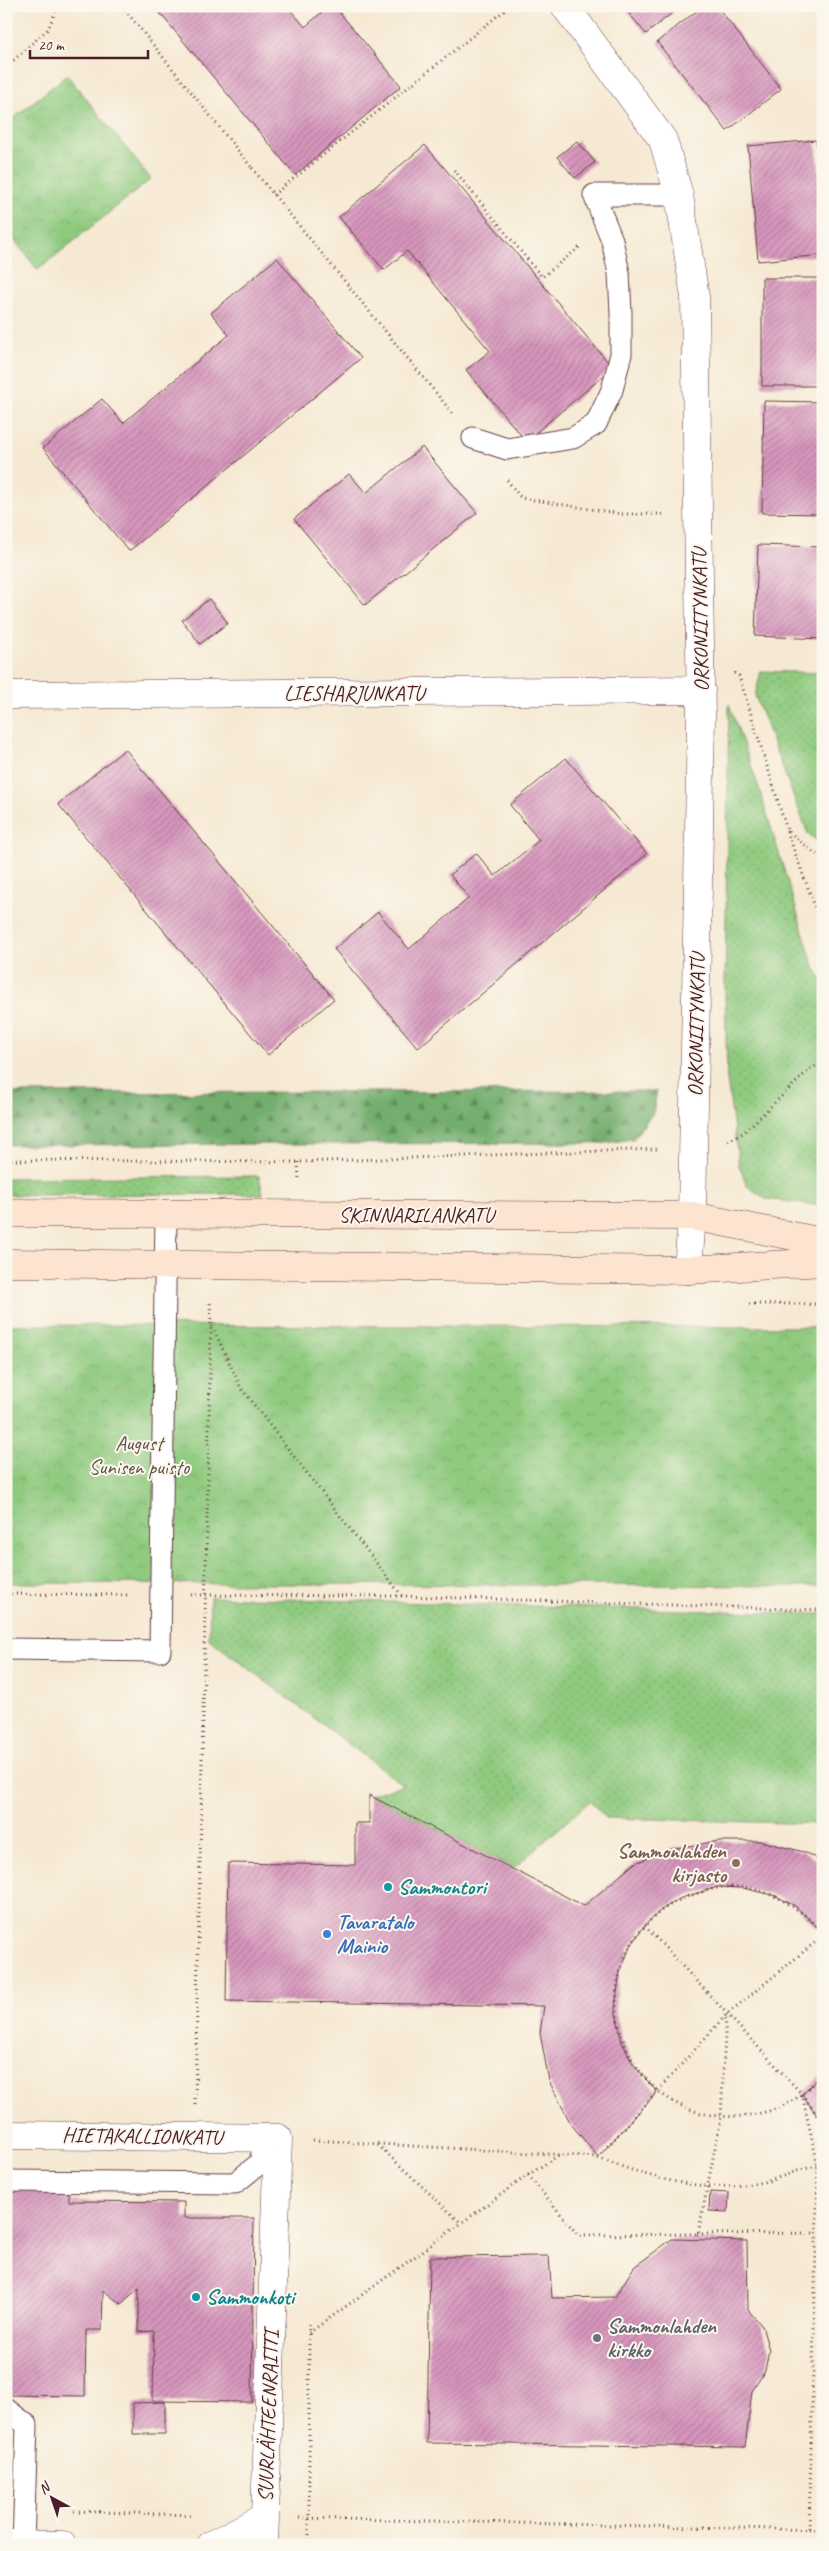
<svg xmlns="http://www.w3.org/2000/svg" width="829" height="2551" font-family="Caveat,sans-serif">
  <defs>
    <pattern id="grass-dots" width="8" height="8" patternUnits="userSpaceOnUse" patternTransform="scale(1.25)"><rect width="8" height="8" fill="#8fca7f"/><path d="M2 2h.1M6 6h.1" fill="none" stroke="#7dad6e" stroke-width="1.8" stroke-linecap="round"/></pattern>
    <pattern id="forest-firs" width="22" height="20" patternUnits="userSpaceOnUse" patternTransform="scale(1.25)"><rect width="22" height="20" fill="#73ae6e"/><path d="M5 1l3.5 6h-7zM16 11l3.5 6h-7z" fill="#608d5b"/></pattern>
    <pattern id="park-crowns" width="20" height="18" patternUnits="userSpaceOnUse" patternTransform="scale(1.25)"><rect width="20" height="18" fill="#8fca7f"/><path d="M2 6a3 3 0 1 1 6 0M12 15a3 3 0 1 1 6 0" fill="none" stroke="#7dad6e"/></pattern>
    <pattern id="building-hatch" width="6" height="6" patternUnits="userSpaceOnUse" patternTransform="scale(1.25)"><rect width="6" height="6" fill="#d796bd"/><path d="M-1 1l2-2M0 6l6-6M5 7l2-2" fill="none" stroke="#b07a9a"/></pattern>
  </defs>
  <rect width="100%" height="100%" fill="#fbf7ec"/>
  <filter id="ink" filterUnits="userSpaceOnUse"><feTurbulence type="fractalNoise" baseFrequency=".02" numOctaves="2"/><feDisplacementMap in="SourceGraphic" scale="10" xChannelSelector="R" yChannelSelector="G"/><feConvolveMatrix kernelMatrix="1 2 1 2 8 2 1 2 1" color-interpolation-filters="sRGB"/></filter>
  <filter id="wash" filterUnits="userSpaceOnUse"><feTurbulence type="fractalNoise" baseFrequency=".0096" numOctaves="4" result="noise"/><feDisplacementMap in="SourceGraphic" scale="20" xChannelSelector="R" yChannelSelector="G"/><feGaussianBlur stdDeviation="1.12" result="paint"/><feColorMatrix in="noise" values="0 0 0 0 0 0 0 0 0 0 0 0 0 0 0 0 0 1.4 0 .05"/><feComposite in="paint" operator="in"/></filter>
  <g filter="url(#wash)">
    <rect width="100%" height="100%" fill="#f6e9d3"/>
    <path fill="url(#grass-dots)" stroke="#6c7455" d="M761,671L823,673V845L808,834L755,696Z
      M729,704L758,785L813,964L823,982V1206L766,1199L747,1186L739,1165L727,1080L725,986Z
      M259,1176L263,1194L6,1195V1178Z
      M210,1597L823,1614V1824L606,1818L590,1801L514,1868L369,1795L403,1785L209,1639Z"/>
    <path fill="url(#forest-firs)" stroke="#5e664c" d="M657,1091L653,1113L633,1139L605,1143L6,1145V1093Z"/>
    <path fill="url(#park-crowns)" stroke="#6c7455" d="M67,75L151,179L38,270L6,230V124Z
      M6,1325L823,1327V1586L6,1583Z"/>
    <g id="blocks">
      <path fill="url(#building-hatch)" d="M154,6H287L305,27L329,6H334L401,86L295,175Z
        M623,6H681L646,34Z
        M703,6H717L781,89L727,131L657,42Z
        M816,140L823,212V255L758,261L748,146Z
        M577,141L595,162L575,178L557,157Z
        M425,145L613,368L526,441L466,370L490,351L407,251L384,270L339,217Z
        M277,258L361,358L129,551L43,448L102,399L123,423L229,335L211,313Z
        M762,278H823V386H762Z
        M764,401L823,402V514L762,513Z
        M422,447L477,513L365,605L294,519L349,474L366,493Z
        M758,545L823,547V639L755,636Z
        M209,599L228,623L200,644L182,620Z
        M125,749L334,999L268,1055L58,804Z
        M566,758L647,854L418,1048L334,949L378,912L409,949L469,898L450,875L476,853L495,876L539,840L510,805Z
        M369,1795L584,1906L635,1863L676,1848L719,1841H760L804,1852L823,1862V1933L795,1906L776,1896L743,1888L718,1887L681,1898L661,1910L644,1926L630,1947L620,1971L615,2008L622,2042L634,2065L657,2092L598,2157L571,2124L549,2081L540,2033L544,2006L226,2001L228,1863L355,1865V1823H369Z
        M823,2073V2124L802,2094Z
        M6,2183L69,2184V2201L184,2202V2218H254L252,2402L153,2401L154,2331L139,2332V2288L121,2304L103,2290L102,2330H86L85,2396L6,2395Z
        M710,2192L729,2193L728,2212L709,2211Z
        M672,2239L747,2241L748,2310L762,2326L769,2350L765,2371L752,2391L745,2447L427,2443L430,2257L549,2256L552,2298L615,2297L634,2267Z
        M165,2402V2434H133V2403Z"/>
    </g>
  </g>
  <g filter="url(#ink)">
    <use href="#blocks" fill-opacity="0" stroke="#643d44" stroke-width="1"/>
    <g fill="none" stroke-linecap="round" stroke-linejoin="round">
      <defs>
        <path id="service" d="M473,438L507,449L573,438L596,424L612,390L621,354V313L619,273L612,240L594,195H679
          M6,1649L160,1651L166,1215
          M6,2181L235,2183L260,2163L265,2138
          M6,2409L27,2425L23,2544"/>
        <path id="minor" d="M565,6L663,140L679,195L695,297L701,718L692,1216L688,1270
          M6,695L701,690
          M6,2135L278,2138L264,2545
          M6,2544L62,2545
          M211,2545L265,2517"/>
        <path id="secondary" d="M6,1213L692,1216L823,1242
          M6,1263L688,1270L823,1262"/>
      </defs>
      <use href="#service" stroke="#643d44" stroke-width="23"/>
      <use href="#minor" stroke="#643d44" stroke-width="29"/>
      <use href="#secondary" stroke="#643d44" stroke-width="29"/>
      <path stroke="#643d44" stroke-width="3" stroke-dasharray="1 4" stroke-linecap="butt" d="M122,6L252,168
        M6,67L48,29L58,6
        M252,168L454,415
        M454,170L542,277L581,246
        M273,195L510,6
        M507,480L521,498L622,514H664
        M734,673L739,676L787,830L823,860
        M787,831L823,929
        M728,1141L743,1133L811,1068L823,1063
        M6,1160L298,1162L658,1149
        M298,1162L299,1181
        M749,1304H823
        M212,1326L241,1388L402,1596
        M6,1594L130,1595
        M191,1595L403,1596L823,1610
        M645,1926L802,2094L823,2124
        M823,1933C796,1902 751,1877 709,1890C692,1895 675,1900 661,1911C570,1982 628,2127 742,2116C763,2114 785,2108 802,2094C809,2088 816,2080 823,2073
        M802,2094L818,2166L809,2530
        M195,2104L211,1325L210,1300
        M313,2140L598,2157L726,2015L823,1936
        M378,2145L461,2223
        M598,2158C655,2179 701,2194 763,2182C783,2178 803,2166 823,2166
        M528,2175L578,2235L698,2234L721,2118L726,2015
        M697,2234L816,2233
        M309,2333L528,2175L559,2155
        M74,2511L192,2515
        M299,2518L823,2530
        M309,2545V2320"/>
      <use href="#service" stroke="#fff" stroke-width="21"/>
      <use href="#minor" stroke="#fff" stroke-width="28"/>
      <use href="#secondary" stroke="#fde4d0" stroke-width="28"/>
    </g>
  </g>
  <circle fill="#8d6e63" stroke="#fbf7ec" stroke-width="2" cx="736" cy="1863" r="5"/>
  <g fill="#0f9aa8" stroke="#fbf7ec" stroke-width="2">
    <circle cx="388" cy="1887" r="5"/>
    <circle cx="196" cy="2297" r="5"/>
  </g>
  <circle fill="#3f7fe0" stroke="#fbf7ec" stroke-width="2" cx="327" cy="1934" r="5"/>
  <circle fill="#6b7280" stroke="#fbf7ec" stroke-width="2" cx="597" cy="2338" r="5"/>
  <g text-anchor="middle" stroke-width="4" stroke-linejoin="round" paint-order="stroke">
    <g font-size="21" fill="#4a1f2b" stroke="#fbf7ec">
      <text transform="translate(700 620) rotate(-91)" y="7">ORKONIITYNKATU</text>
      <text x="354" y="700">LIESHARJUNKATU</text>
      <text transform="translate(696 1025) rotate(-89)" y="7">ORKONIITYNKATU</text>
      <text x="416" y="1222">SKINNARILANKATU</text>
      <text transform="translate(142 2136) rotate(1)" y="7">HIETAKALLIONKATU</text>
      <text transform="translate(268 2416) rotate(-88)" y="7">SUURLÄHTEENRAITTI</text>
    </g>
    <g font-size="21" fill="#5f5244" stroke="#fbf7ec">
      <text x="139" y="1450">August<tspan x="139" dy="24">Sunisen puisto</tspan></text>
    </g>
    <g font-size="21" font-weight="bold" fill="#785e54" stroke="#fbf7ec" text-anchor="end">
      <text x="726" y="1858">Sammonlahden<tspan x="726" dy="24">kirjasto</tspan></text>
    </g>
    <g font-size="21" font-weight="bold" fill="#0d838f" stroke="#fbf7ec" text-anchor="start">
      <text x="398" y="1894">Sammontori</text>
      <text x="206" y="2304">Sammonkoti</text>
    </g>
    <g font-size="21" font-weight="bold" fill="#366cbe" stroke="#fbf7ec" text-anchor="start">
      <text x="337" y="1929">Tavaratalo<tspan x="337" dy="24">Mainio</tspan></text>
    </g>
    <g font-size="21" font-weight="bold" fill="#5b616d" stroke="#fbf7ec" text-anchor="start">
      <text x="607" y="2333">Sammonlahden<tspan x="607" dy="24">kirkko</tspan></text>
    </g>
  </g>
  <rect width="829" height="2551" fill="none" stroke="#fbf7ec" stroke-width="25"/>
  <g transform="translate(52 2498) rotate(320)" stroke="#fbf7ec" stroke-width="4" paint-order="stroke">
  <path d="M0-4L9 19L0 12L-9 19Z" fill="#4a1f2b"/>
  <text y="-8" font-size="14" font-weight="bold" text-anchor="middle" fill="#4a1f2b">N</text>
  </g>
  <path d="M30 50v8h118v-8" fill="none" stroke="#4a1f2b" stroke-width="2.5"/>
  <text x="38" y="50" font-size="15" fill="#4a1f2b" stroke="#fbf7ec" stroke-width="4" paint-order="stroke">20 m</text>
</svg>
